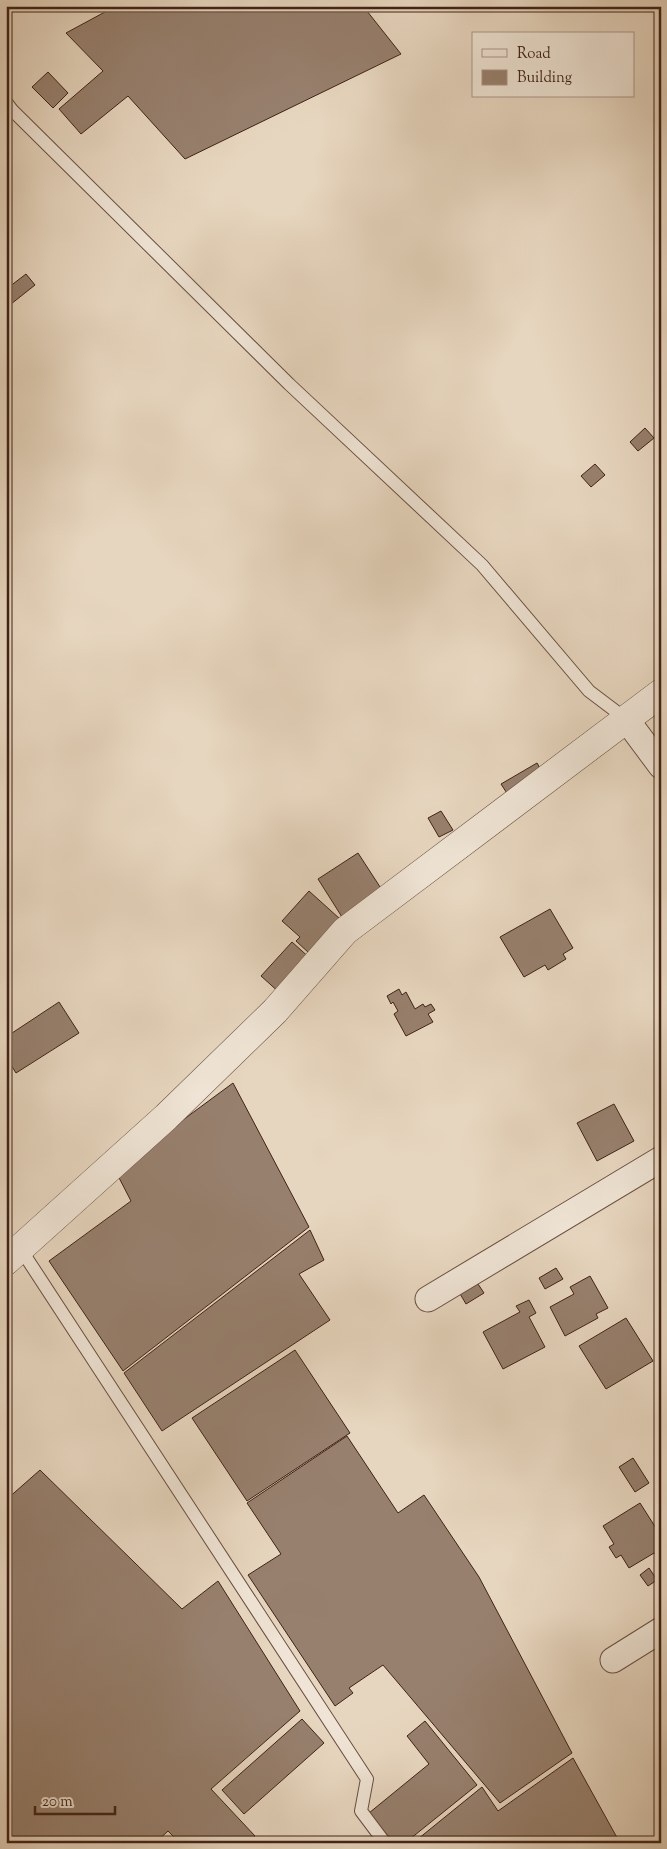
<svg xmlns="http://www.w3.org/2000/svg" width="667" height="1849" font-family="'Sorts Mill Goudy',serif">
  <rect width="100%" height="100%" fill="#e7d6bf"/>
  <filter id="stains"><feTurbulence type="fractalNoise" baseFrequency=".004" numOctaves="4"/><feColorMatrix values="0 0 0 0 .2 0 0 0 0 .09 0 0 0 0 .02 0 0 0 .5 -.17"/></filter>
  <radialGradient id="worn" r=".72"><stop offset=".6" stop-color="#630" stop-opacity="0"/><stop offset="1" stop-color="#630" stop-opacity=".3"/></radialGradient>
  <path fill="#97806e" stroke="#402217" d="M116,6H363L401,54L185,159L128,96L81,134L59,109L103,71L66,33Z
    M48,72L68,93L53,108L32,87Z
    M26,274L35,285L6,308V284L9,287Z
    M645,428L654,438L638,451L630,442Z
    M595,464L605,475L591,487L581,476Z
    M537,763L545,777L510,798L501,784Z
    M441,811L453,830L439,837L428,818Z
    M358,853L384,893L362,902L342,917L318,879Z
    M309,891L340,919L309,953L296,941L300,937L282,921Z
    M550,909L573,948L563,954L566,959L548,970L545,965L524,977L500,937Z
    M292,942L312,960L281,994L261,976Z
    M399,989L402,995L406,992L415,1009L423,1004L425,1007L431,1004L435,1010L428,1014L433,1022L406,1036L394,1014L398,1011L393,1002L391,1004L387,996Z
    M59,1002L79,1033L16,1073L6,1057V1037Z
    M233,1083L309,1227L123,1371L49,1261L131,1201L115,1170Z
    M614,1104L634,1141L597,1161L577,1123Z
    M310,1230L324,1260L299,1274L330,1320L162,1431L124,1373Z
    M556,1268L563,1279L545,1289L539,1278Z
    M590,1276L608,1308L596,1314L598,1318L565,1336L550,1307L574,1294L570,1287Z
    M476,1281L484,1293L466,1304L459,1292Z
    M529,1300L536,1313L529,1317L545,1347L503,1369L483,1332L520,1312L516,1306Z
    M626,1318L653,1361L606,1389L579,1346Z
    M295,1350L350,1433L247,1501L192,1418Z
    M347,1436L398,1513L424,1495L479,1577L572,1753L500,1803L383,1665L349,1688L353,1693L335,1706L248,1575L281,1554L247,1503Z
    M633,1458L649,1483L635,1492L619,1467Z
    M40,1470L182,1609L218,1581L300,1711L211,1789L255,1836L247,1843H180L168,1831L155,1843H13L6,1837V1500Z
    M640,1503L661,1536V1551L655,1554L654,1553L629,1568L621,1555L616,1558L609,1547L614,1544L603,1526Z
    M649,1568L657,1580L648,1586L640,1575Z
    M302,1719L324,1743L244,1814L222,1790Z
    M425,1721L477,1785L405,1843H394L369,1813L429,1764L407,1736Z
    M573,1758L620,1843H413L482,1787L498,1811Z"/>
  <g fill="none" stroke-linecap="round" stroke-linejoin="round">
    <defs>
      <path id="service" d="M6,102L12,110L289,384L482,565L589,691L626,719
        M20,1248L367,1779L361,1811L385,1843"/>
      <path id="minor" d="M626,719L661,766
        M428,1299L661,1159
        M613,1660L661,1630"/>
      <path id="tertiary" d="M6,1261L166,1117L275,1011L345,931L661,693"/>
    </defs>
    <use href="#service" stroke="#6a4f41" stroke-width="14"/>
    <use href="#minor" stroke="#6a4f41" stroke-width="27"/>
    <use href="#tertiary" stroke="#6a4f41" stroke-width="29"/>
    <use href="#service" stroke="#efe4d5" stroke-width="12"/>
    <use href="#minor" stroke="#efe4d5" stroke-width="25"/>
    <use href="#tertiary" stroke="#efe4d5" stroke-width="28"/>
  </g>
  <rect width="667" height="1849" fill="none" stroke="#e7d6bf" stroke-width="25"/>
  <rect x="8" y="8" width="652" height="1834" fill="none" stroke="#402217" stroke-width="2.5"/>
  <rect x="12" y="12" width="642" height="1824" fill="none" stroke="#402217"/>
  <rect x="472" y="32" width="162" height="65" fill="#efe4d5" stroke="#a99689"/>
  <rect x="482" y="49" width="25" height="8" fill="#efe4d5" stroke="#a99689"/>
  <text x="517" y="58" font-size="15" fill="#402217">Road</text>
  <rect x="482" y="70" width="25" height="15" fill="#97806e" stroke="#a99689"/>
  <text x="517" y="82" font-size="15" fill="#402217">Building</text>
  <path d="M35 1806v8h80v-8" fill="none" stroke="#402217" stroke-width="2.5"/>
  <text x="42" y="1806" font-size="15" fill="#402217" stroke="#efe4d5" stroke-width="4" paint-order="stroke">20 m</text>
  <rect width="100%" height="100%" filter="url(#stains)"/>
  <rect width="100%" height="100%" fill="url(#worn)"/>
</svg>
